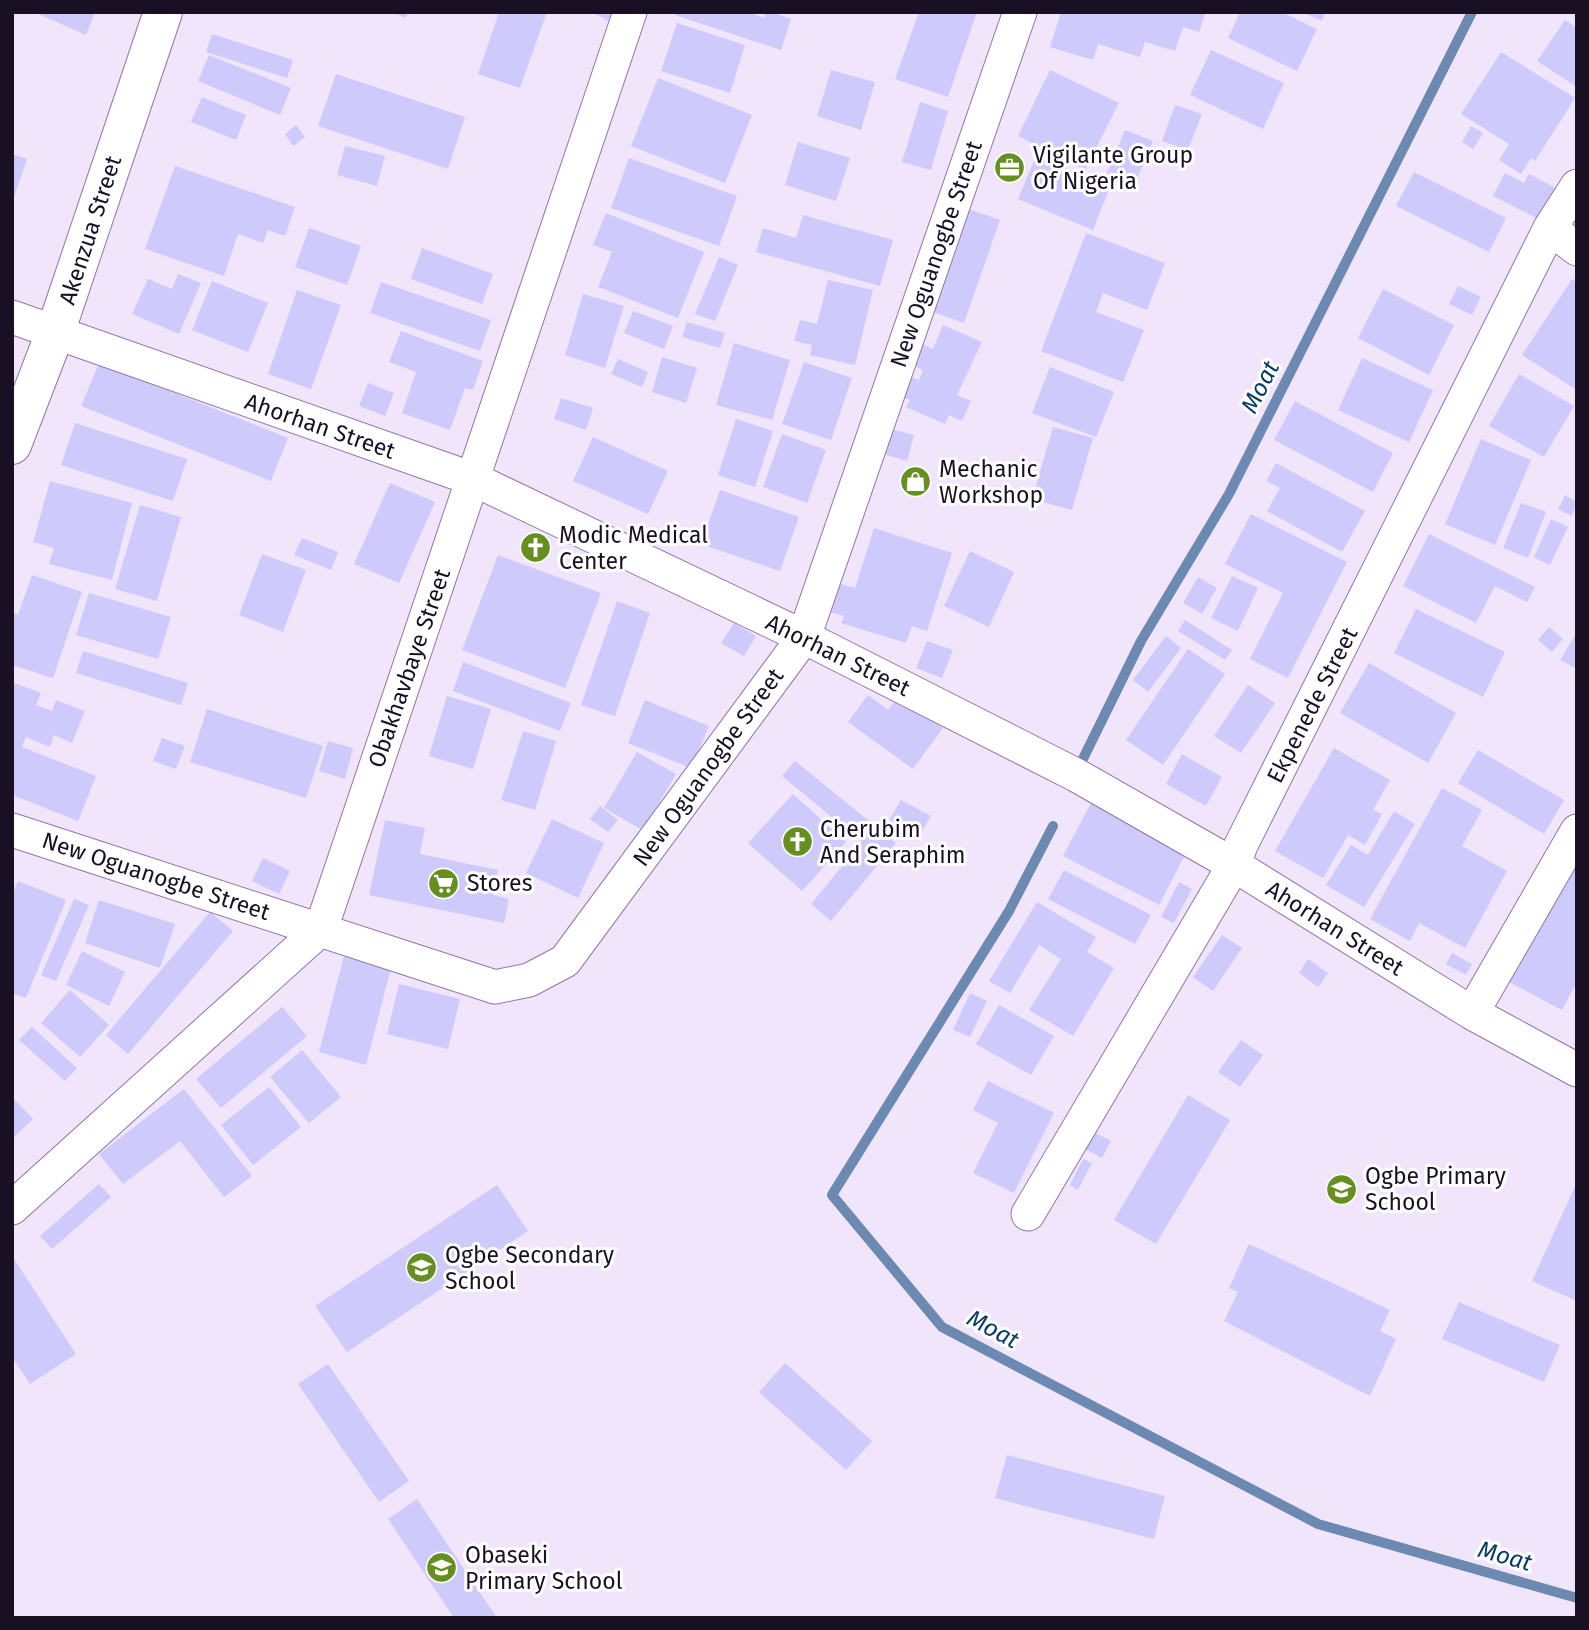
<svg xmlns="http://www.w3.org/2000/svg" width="1589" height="1630" font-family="'Fira Sans',sans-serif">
  <rect width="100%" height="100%" fill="#f1e5fc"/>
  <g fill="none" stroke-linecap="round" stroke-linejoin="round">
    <path stroke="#6c8ab1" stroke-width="10" d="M1077,771L1141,641L1229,494L1472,12
      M1053,826L1009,911L832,1195L942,1327L1318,1524L1577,1598"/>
  </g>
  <path fill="#cecafb" d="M34,12H95L86,35Z
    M391,12H408L406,18Z
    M499,12H547L520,88L478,74Z
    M592,12H613L608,21Z
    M676,12H749L764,18L766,12H772L791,19L781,50L675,15Z
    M919,12H977L948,97L895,79Z
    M1061,12H1206L1199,32L1183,27L1175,51L1145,42L1140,57L1098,44L1093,60L1050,47Z
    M1240,12H1281L1317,29L1297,71L1228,38Z
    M1302,12H1326L1322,21Z
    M1565,20L1577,28V87L1537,61Z
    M677,23L745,45L730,93L661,71Z
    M212,34L293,60L287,78L206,52Z
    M1211,50L1284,83L1263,129L1190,95Z
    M1501,52L1575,98L1535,161L1531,158L1521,174L1499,160L1509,144L1461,114Z
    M209,55L291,88L280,115L198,81Z
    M831,70L875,82L861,130L817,116Z
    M1050,70L1119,103L1085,170L1018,136Z
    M336,74L465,117L448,169L318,126Z
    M658,78L752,115L725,183L631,146Z
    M202,97L246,115L236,140L191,122Z
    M920,102L948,111L931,170L902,162Z
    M1175,105L1202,114L1188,150L1162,141Z
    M296,125L305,137L293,146L285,134Z
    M1471,126L1483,133L1473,149L1462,142Z
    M1125,130L1153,141L1133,189L1105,177Z
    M798,142L850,158L836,201L785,185Z
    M345,146L385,156L377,186L337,175Z
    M12,154L27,159L13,200H12Z
    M1036,156L1110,187L1093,230L1018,199Z
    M629,158L737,196L719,246L611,208Z
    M175,166L295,207L285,236L268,230L263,243L238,234L224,276L145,249Z
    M1414,172L1506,218L1489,252L1396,206Z
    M1505,173L1524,183L1529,174L1556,188L1540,220L1493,196Z
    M966,208L1000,220L964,323L930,311Z
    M606,213L704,252L678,318L598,287L612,252L593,245Z
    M803,215L893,240L880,286L756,252L763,228L796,238Z
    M309,228L361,246L347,285L295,267Z
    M1086,233L1165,263L1147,310L1103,293L1096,312L1144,330L1123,382L1041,351Z
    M422,248L493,274L482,304L411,279Z
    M719,257L738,265L715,321L695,314Z
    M178,274L201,283L179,334L132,314L148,279L172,289Z
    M1572,279L1577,282V390L1522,355Z
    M828,280L873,290L855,365L810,355L812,345L794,341L800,320L817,324Z
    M212,281L268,303L248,352L192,330Z
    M381,282L491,320L480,351L370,313Z
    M1458,286L1481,297L1472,315L1449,304Z
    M1383,289L1454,325L1429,375L1358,338Z
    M297,290L341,305L311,389L268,374Z
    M583,294L624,306L605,368L565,355Z
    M633,311L673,326L664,349L624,333Z
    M687,322L725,333L720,348L682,337Z
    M943,325L982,342L957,395L971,401L962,421L949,415L945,424L906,407L910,400L899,395L908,376L919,380L923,370L910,364L920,343L933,349Z
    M401,331L483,361L473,390L465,388L450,430L402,413L416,372L389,362Z
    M734,343L790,360L772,420L716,405Z
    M662,357L697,368L686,403L652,392Z
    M1362,358L1433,390L1409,442L1338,410Z
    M618,359L648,372L642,387L611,374Z
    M804,362L852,378L831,440L782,424Z
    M99,363L288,438L271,481L81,406Z
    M1050,367L1114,392L1096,437L1032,413Z
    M1519,374L1574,406L1544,457L1489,426Z
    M368,383L394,393L385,416L359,406Z
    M561,398L593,408L586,430L554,419Z
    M1295,401L1393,453L1373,492L1274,440Z
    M736,419L773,431L755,487L718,475Z
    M75,423L187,459L173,501L61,465Z
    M1053,427L1093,438L1072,510L1032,499Z
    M886,428L914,435L907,461L880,453Z
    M782,434L826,450L807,503L763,487Z
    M593,437L668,471L648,514L573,481Z
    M1481,439L1531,460L1495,545L1445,524Z
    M1276,463L1365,511L1342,552L1267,511L1280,488L1266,481Z
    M50,481L132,503L112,580L49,564L54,548L33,542Z
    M390,483L435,502L399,583L354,564Z
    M720,490L799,517L780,571L701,544Z
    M1565,495L1577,502L1572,516L1558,509Z
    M1521,503L1546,512L1528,558L1503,548Z
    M140,505L181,517L157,601L115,589Z
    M1251,514L1347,562L1288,678L1250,659L1283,593L1225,564Z
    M1551,519L1568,527L1550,565L1534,557Z
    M874,528L952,553L927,631L912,626L906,643L841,623L844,616L822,610L831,581L855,588Z
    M1429,534L1535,587L1527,602L1495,586L1476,623L1403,586Z
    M302,538L338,552L331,570L294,555Z
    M970,551L1014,572L989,627L944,606Z
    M262,554L306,570L283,632L239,615Z
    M498,555L601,593L565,688L462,650Z
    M32,575L82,592L53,678L12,665V613L18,615Z
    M1232,576L1258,588L1238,631L1211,618Z
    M1198,577L1217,588L1202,614L1183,603Z
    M89,593L171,617L158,659L76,635Z
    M617,601L650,613L615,716L581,705Z
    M1416,609L1505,652L1483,697L1394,653Z
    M1185,620L1232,650L1225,660L1178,631Z
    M734,623L756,636L744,656L721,643Z
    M1549,627L1563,639L1552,652L1538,640Z
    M1577,632V669L1560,660Z
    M1166,636L1181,648L1148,692L1133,680Z
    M927,641L953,650L942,678L916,668Z
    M1188,649L1225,674L1163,765L1126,740Z
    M83,651L188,683L181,705L76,673Z
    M463,662L571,703L560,731L453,691Z
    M1369,663L1456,713L1428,763L1340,713Z
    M12,682L41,693L36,705L52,711L56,700L85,711L72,743L54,735L50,747L26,737L22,747L96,776L78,821L12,795Z
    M1248,685L1275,703L1241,753L1214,736Z
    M868,695L888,710L899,696L943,728L913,769L848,722Z
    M447,696L491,709L473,769L429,756Z
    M645,700L709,726L691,768L628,743Z
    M207,709L323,746L306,798L190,762Z
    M523,731L556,741L535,810L501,800Z
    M162,738L185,746L176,769L153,761Z
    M328,741L353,748L345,779L319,771Z
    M1334,748L1390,780L1373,810L1382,814L1365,845L1348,835L1323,878L1275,851Z
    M1478,750L1564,800L1544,834L1458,783Z
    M637,752L676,774L656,808L663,812L651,835L604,808Z
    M1182,754L1222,777L1206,806L1166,784Z
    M795,761L896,843L831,921L811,904L862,842L782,776Z
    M1442,788L1482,810L1462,846L1507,871L1465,948L1419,923L1410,941L1370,919Z
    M793,794L846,842L802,891L748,843Z
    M901,800L931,816L916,841L887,824Z
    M1091,803L1186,853L1159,905L1063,856Z
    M600,806L618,820L608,832L590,819Z
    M1394,811L1415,824L1364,907L1326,885L1351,845L1368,855Z
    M552,819L604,843L578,898L526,873Z
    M385,820L425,828L420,854L498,870L493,895L509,899L504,923L369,895Z
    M1577,856V982L1562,1010L1509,982Z
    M263,858L290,871L279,894L252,881Z
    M1064,870L1151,915L1135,944L1048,899Z
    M18,881L66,900L26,998L12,993V895Z
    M1179,882L1192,889L1174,923L1161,917Z
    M74,899L89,905L56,981L41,975Z
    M99,900L175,924L160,968L85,943Z
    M1037,902L1096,937L1087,952L1114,968L1073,1036L1029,1010L1061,959L1039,945L1010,993L989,981Z
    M210,912L233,931L128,1054L106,1035Z
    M1222,935L1242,948L1213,991L1193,977Z
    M82,951L125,972L109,1006L66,985Z
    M1452,953L1472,964L1466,975L1446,964Z
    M344,956L391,968L366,1065L319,1052Z
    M1308,959L1328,973L1318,987L1299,973Z
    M399,984L460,999L448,1049L387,1034Z
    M70,990L109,1025L80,1057L41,1023Z
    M970,993L987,1001L970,1037L953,1030Z
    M999,1005L1054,1036L1031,1075L976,1044Z
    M282,1007L307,1036L221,1108L196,1079Z
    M32,1027L77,1068L65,1081L19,1040Z
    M1241,1040L1263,1055L1240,1087L1218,1072Z
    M302,1050L341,1097L309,1123L270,1077Z
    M988,1081L1054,1113L1014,1193L973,1173L998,1123L973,1110Z
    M269,1087L301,1127L253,1165L221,1125Z
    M184,1089L252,1176L224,1197L180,1141L123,1184L99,1154Z
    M1188,1095L1230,1120L1156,1244L1114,1220Z
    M12,1097L33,1119L12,1139Z
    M1084,1127L1111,1141L1102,1158L1075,1144Z
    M1083,1159L1092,1163L1078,1190L1070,1185Z
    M1577,1182V1301L1532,1281Z
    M99,1184L111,1197L52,1249L40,1236Z
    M497,1185L528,1231L347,1352L315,1306Z
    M1249,1244L1390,1310L1380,1331L1396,1339L1370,1396L1224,1321L1238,1292L1229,1288Z
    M12,1256L76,1354L30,1384L12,1357Z
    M1459,1302L1560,1345L1544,1382L1442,1339Z
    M785,1363L872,1441L846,1470L759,1392Z
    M328,1364L409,1481L379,1502L298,1384Z
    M1007,1455L1165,1496L1154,1539L995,1498Z
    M417,1499L497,1618H454L388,1519Z"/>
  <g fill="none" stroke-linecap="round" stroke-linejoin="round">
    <defs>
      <path id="minor" d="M1550,228L1577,249
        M12,317L473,479L804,637L1076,775L1234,865L1472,1013L1577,1070
        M12,830L495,987L529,980L565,961L804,637L1020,12
        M1472,1013L1577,831
        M12,1208L321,929L630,12
        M1028,1214L1234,865L1241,845L1550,228L1577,186"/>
      <path id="tertiary" d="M12,445L55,333L163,12"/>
    </defs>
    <use href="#minor" stroke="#9175a8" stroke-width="35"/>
    <use href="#tertiary" stroke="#9175a8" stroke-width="40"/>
    <use href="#minor" stroke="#fff" stroke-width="33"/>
    <use href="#tertiary" stroke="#fff" stroke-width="38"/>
  </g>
  <defs>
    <symbol id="office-disc" viewBox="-11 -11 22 22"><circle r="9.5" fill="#658f1f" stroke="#fff"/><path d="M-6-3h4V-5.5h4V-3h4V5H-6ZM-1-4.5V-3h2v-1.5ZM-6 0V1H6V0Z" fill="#fff"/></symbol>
    <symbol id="shop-disc" viewBox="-11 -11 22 22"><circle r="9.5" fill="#658f1f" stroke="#fff"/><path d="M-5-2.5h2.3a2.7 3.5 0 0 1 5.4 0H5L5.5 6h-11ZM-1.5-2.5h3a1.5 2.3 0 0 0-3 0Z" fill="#fff"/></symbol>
    <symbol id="church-disc" viewBox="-11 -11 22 22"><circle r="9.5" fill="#658f1f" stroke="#fff"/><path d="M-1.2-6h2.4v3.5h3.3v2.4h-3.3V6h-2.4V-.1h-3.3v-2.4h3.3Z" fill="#fff"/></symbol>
    <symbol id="supermarket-disc" viewBox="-11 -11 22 22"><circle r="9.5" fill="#658f1f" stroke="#fff"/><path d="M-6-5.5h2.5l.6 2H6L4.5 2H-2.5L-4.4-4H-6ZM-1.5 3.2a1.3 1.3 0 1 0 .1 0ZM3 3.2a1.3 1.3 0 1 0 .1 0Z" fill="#fff"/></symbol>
    <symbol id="school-disc" viewBox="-11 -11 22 22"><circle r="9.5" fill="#658f1f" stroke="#fff"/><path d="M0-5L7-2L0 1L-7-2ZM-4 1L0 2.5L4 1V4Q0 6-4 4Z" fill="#fff"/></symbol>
  </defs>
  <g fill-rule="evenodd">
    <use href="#office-disc" x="992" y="150" width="35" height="35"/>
    <use href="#shop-disc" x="898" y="464" width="35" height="35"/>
    <use href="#church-disc" x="518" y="530" width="35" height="35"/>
    <use href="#church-disc" x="780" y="824" width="35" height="35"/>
    <use href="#supermarket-disc" x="426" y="866" width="35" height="35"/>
    <use href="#school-disc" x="1324" y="1172" width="35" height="35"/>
    <use href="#school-disc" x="404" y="1250" width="35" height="35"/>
    <use href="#school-disc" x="424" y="1550" width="35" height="35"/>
  </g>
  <g text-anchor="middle" stroke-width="6" stroke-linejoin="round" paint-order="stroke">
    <g font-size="23" fill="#1a1023" stroke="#fff" text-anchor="start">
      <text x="1033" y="163">Vigilante Group<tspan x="1033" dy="26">Of Nigeria</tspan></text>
      <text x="939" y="477">Mechanic<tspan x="939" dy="26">Workshop</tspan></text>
      <text x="559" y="543">Modic Medical<tspan x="559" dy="26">Center</tspan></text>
      <text x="820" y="837">Cherubim<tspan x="820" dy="26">And Seraphim</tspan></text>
      <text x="467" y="891">Stores</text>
      <text x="1365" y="1184">Ogbe Primary<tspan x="1365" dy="26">School</tspan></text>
      <text x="445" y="1263">Ogbe Secondary<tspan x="445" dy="26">School</tspan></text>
      <text x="465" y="1563">Obaseki<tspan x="465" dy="26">Primary School</tspan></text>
    </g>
    <g font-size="23" fill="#1a1023" stroke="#fff">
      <text transform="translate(90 230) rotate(-72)" y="8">Akenzua Street</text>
      <text transform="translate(936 254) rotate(-71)" y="8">New Oguanogbe Street</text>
      <text transform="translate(320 426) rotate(19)" y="8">Ahorhan Street</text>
      <text transform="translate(838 655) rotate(26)" y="8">Ahorhan Street</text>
      <text transform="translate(409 668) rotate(-71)" y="8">Obakhavbaye Street</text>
      <text transform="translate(1312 705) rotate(-63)" y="8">Ekpenede Street</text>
      <text transform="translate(708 767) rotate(-54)" y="8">New Oguanogbe Street</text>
      <text transform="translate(156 876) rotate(18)" y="8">New Oguanogbe Street</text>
      <text transform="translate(1335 928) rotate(32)" y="8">Ahorhan Street</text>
    </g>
    <g font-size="24" font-style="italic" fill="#063d68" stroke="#fff">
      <text transform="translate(1260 387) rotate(-63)" y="8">Moat</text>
      <text transform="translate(993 1329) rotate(28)" y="8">Moat</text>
      <text transform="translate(1505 1556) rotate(16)" y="8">Moat</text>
    </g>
  </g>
  <rect width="1589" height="1630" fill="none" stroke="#1a1023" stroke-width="28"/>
</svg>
